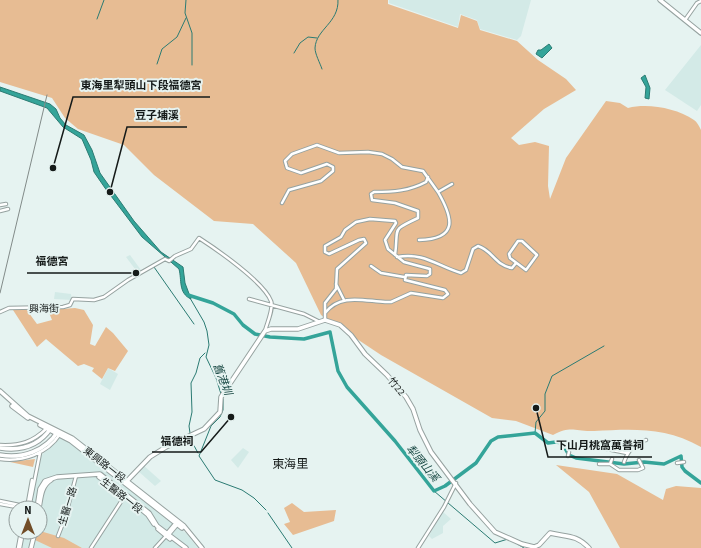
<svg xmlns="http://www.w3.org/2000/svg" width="701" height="548" font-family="'Source Sans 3','Noto Sans TC',sans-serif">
  <rect width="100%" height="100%" fill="#e6f3f1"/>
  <path fill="#d3eae7" d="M389,0H531L521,36L517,40L480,29L477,20L460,14L458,27L389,3Z
    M701,45V105L697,111L665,90Z
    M130,255L141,270L138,273L126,257Z
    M55,292L71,294L72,300L54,299Z
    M108,368L118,374L110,390L100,384Z
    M60,435L187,534L198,548H20L23,532H40V508H29L41,456Z
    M243,448L249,452L238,468L231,460Z
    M143,465L161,481L155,486L138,471Z
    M442,511L451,519L443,526V533L432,539L429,536Z"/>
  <path fill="#e7bc93" d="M0,0H388V4L458,28L461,15L477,21L480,30L517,41L538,60L566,79L576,90L544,109L511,138L519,145L535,142L549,146L548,186L550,199L566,158L606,101L620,103L628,108C648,103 676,108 694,120C697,122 699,126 701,130V447C665,427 634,429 594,431C575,432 572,425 553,435L516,421L492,418L381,355L321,315L296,263L253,224L214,221L154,175L124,145L78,129L65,118L52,98L0,82Z
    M75,308L84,310L93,325L90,344L95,346L106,327L113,333L128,351L115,371L108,368L102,379L92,371L94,368L84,364L78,366L46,339L37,347L13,310L26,309L37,324L52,320L48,310Z
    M35,459L33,467L10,462Z
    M556,465L617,474L663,500L666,489L676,486L701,488V548H620L589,492Z
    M292,503L304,512L336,510L334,521L293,535L284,524L290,522L284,508Z
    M40,531L64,538L82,548H52L35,540L37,532Z"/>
  <path fill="#34a499" stroke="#2b7b73" d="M549,44L552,48L542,58L536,54L538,50H541Z
    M645,75L650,88L649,99L645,98L646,87L641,78Z
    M0,87L50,104L56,109L60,118L66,125L84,135L92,150L100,173L134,221L161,252L183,267L185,283L191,299C178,293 182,280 179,269L142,237L105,188L94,172L91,160L82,139L63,127L47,108L0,91Z"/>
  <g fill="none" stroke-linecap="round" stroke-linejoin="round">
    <path stroke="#2b7b73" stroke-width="1" d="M186,0L185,13L192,33V65
      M97,19L104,0
      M294,53L300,43L308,37L317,38
      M157,64L162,49L177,37L186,18
      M322,69C320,63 315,54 315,48C316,29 339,23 338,0
      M154,267L194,324
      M190,298L204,322L207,331L209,345L206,357L216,378L221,394
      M223,399V410L220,417L211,426L199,456L215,480L242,490L254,498L266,510
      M535,433L536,422L545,411V394L552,376L604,346
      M198,453L191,440L189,426L192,412L191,383L196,373L200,358L205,353
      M434,491L495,543L508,539
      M268,513L292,548
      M514,542L524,548"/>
    <path stroke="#34a499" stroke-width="3.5" d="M188,295L213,303L234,314L243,325L255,334L270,337L304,339L330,332L338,371L347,387L395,441L434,491L445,486L476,463L491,441L498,437L535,433L548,443L556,442L562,443L569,455L576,458L624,464L644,462L664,464L681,456L682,467L685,471L701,483"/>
    <defs>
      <path id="street" d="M685,20L697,3L701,1
        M282,203L289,190L321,181L333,171V167L327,164L301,173L287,168L285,161L292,154L317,145L339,153L368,152L382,154L392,159L402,167L423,171L438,192L452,184
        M0,205L6,204
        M0,211L8,209
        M419,240C459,239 453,218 438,192
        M518,241H522L537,255L526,270L510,258L509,254Z
        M395,255C399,227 390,231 418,218V211L395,203L372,200L371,194L374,192C393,192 409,191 426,182L428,177
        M397,257C424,252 437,266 461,273L466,270L473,249L478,246C492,250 496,266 512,268L516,263
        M371,266L381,273L404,277
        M336,284L344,300
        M249,299L304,314L318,321
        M0,312L9,308L63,307L70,305L73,299L94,300L104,297L128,280L165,259L169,261L175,256L191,249L199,238C216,249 264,282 271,301C274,308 267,323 265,331
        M325,320V303L336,289L337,269L366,243L364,239L359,240L329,254L325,252V246L341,237L345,230L356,222L370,219L395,221L396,223L385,240L388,249L404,262L430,269V274L427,276L406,275L405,280L445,290L448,294L443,298L411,293L391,302H385C364,301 340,293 325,313
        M594,443L597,447L627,453
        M0,445C20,446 33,442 47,428
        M610,446L627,452
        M568,456L569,452
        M0,459C23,462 47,454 60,434
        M624,462C628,451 634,442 646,440
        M677,463L684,462
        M599,464H610L612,459
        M610,464L619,470H638L643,468L639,460
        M0,501L29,507
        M0,504L22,508
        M27,508L32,480
        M29,508L40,453
        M58,536L65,518L76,476
        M18,548L21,532
        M20,548L23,532
        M91,548L126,494
        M155,548L166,536
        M418,548L444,507L456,483"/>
      <path id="secondary" d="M660,0L701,33
        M0,391L28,416L72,438L184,526L202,548
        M12,406L28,418
        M40,425L71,441L182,528
        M0,448C20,451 39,446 51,428
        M0,455C22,459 46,451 58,431
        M99,477L115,488
        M125,483L150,457L166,447L204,429L220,412L221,397L265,331L271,329H298L325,320L340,325L351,335L365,354L387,375L406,397L413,409L420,430L431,452L470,504L495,532L522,544L534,547L539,545L550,533C566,537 576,534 589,548
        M129,499L148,515L154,524
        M37,508L40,489L45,481L57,477L100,474L149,513L157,526L186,548
        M39,508C41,498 41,486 51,480
        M158,529L170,539
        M167,534L177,522
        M167,536L178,523
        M31,548L35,532"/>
    </defs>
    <use href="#street" stroke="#96a2a0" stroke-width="4.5"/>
    <use href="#secondary" stroke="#96a2a0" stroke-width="5.5"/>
    <use href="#street" stroke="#fff" stroke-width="2.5"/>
    <use href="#secondary" stroke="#fff" stroke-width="3.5"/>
    <path stroke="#828b89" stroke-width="1" d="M0,293L47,95"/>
  </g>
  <g text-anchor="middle" stroke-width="4" stroke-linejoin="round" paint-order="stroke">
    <g font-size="10" fill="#151a19" stroke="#e6f3f1">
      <text transform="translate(44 308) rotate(-1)" y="4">興海街</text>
      <text transform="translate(397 386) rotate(50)" y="4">竹22</text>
      <text transform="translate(105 464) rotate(38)" y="4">東興路一段</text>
      <text transform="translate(122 495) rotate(38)" y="4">生醫路一段</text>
      <text transform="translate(67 506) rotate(-73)" y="4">生醫一路</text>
    </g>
    <g font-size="11" font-style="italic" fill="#174742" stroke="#e6f3f1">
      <text transform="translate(223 379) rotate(69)" y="4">舊港圳</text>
      <text transform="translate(423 463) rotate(50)" y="4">犁頭山溪</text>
    </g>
    <g font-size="12" fill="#151a19" stroke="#e6f3f1">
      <text x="290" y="468">東海里</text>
    </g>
  </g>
  <path fill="none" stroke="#151a19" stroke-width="1.5" d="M53 168L73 97H210M110 192L127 127H187M136 273L76 273H27M231 417L201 452H152M536 408L548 457H652"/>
  <g fill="#151a19" stroke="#e6f3f1" stroke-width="1.5">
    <circle cx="53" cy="168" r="4"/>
    <circle cx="110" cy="192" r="4"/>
    <circle cx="136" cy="273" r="4"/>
    <circle cx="231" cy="417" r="4"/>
    <circle cx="536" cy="408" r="4"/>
  </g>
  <g font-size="11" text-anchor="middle" font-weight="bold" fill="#151a19" stroke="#e6f3f1" stroke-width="4" stroke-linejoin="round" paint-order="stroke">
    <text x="141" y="89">東海里犁頭山下段福德宮</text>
    <text x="157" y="119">豆子埔溪</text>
    <text x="52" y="265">福德宮</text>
    <text x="177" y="445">福德祠</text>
    <text x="600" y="449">下山月桃窩萬善祠</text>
  </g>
  <g transform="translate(28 520)"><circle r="19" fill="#e6f3f1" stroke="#929c9b"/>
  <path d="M0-3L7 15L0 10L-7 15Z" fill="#714d28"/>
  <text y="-6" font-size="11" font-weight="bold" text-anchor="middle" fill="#151a19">N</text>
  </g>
</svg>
